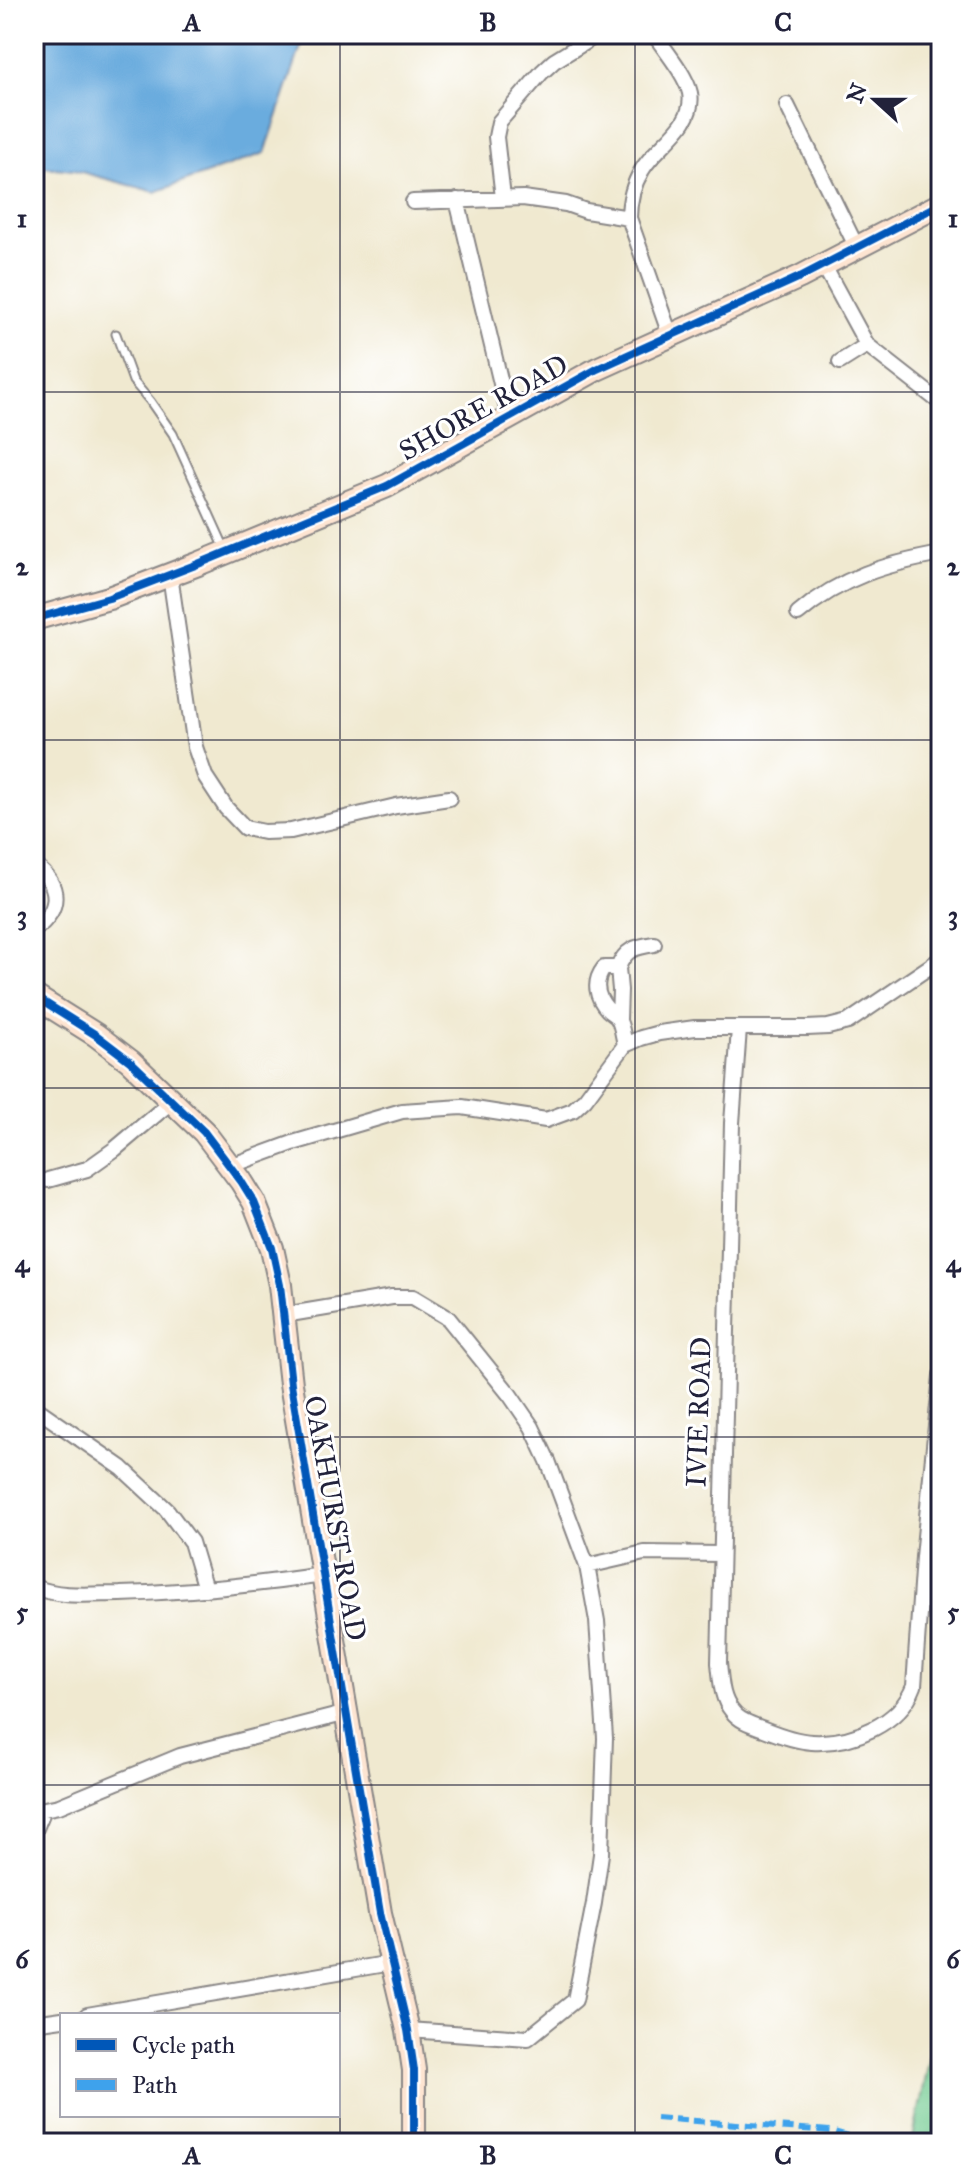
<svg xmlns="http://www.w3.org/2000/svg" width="975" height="2177" font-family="'IM FELL Great Primer',serif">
  <rect width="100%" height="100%" fill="#fff"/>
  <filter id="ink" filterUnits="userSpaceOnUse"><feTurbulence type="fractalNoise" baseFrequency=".0125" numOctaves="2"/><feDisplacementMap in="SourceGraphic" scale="16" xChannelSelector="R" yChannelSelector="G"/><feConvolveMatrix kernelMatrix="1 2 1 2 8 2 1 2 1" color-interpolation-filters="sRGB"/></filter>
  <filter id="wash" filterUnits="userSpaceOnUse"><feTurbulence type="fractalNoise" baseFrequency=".006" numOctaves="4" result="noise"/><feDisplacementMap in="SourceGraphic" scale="32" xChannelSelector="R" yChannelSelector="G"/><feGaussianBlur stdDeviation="1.8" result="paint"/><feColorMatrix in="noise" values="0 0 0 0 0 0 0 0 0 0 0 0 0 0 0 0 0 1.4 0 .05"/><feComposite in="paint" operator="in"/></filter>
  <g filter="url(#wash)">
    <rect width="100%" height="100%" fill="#f0e9d0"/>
    <path fill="#72cb91" stroke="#4a7666" stroke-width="2" d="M941,2005V2143H912Z"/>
    <path fill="#6aacde" stroke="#46678c" stroke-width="2" d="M34,34H305L265,153L155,192L74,170L34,166Z"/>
  </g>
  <g filter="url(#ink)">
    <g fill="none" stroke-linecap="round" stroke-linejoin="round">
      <defs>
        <path id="lane" d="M116,334L133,381L150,401L173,434L226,551"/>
        <path id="street" d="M654,34C665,50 686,75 690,93C696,126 656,145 642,170C633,185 629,201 629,218L670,335
          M787,105L857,248
          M503,198L496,137L499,122L542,72L554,61L598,34
          M457,200L509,417
          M413,202L523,198L566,204L586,211L629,218
          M824,266L867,345L941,403
          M840,362L867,345
          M170,575L195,747L205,776L226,808L245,828L264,832L291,831L396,806L449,798
          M798,614C841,577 886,564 941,554
          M34,865C62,885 61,910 34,930
          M618,968C625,949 635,947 654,944
          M619,1020L620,990L618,968H604C593,982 596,997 608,1010C611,1013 616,1015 618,1019C622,1025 623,1037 625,1045
          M739,1029L732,1123L719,1663C721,1680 721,1698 732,1711C739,1721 753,1725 764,1729C779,1735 795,1741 812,1742C852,1744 900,1724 914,1686L923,1557L941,1375
          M230,1166L293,1143L402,1111L462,1107L546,1120L573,1110L585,1099L625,1045L641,1038L659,1033L695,1028H807L828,1027L848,1022L941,959
          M48,1180L87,1169L115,1149L172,1101
          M284,1315L392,1297H413L448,1318L510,1395L532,1427L548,1461L587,1566L597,1621L605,1738L601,1854L594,1903L575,2000L528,2038L408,2030
          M34,1407L122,1468L167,1510L191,1542L205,1589
          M587,1566L644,1553L720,1554
          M34,1587C61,1598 92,1594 120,1594C188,1592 255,1585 323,1575
          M34,1811L59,1806L180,1756L347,1713
          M34,1833L44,1809
          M87,2015L391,1963
          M34,2023L62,2019"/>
        <path id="secondary" d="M34,619L109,598L198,564L387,486L597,369L800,277L941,204
          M34,996L96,1035L130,1061L204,1132L241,1181L254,1202L272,1248L280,1285L291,1384L380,1913L408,2030L414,2070V2143"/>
      </defs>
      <use href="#lane" stroke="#898686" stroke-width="11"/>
      <use href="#street" stroke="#898686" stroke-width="18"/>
      <use href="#secondary" stroke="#898686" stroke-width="26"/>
      <use href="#lane" stroke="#fff" stroke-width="7"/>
      <use href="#street" stroke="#fff" stroke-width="14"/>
      <use href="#secondary" stroke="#fde4d1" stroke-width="22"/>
      <path stroke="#3ea2ec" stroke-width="6" stroke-dasharray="12 6" stroke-linecap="butt" d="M656,2118L830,2131L874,2143"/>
      <defs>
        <path id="cycleway" d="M34,619L109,598L198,564L387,486L597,369L800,277L941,204
          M34,996L96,1035L130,1061L204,1132L241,1181L254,1202L272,1248L280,1285L291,1384L380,1913L408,2030L414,2070V2143"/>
      </defs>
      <use href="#cycleway" stroke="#fff" stroke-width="13"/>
      <use href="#cycleway" stroke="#0057b8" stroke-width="8"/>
    </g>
  </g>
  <path fill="none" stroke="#22223b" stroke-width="2" stroke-opacity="0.55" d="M340,34V2143M635,34V2143M34,392H941M34,740H941M34,1088H941M34,1437H941M34,1785H941"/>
  <g text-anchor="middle" stroke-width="6" stroke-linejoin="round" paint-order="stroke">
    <g font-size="28" fill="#22223b" stroke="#fff">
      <text transform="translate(483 407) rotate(-29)" y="10">SHORE ROAD</text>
      <text transform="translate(698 1412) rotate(-88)" y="10">IVIE ROAD</text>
      <text transform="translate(336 1518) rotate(80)" y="10">OAKHURST ROAD</text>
    </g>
  </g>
  <rect width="975" height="2177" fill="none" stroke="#fff" stroke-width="88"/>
  <rect x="60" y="2013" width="280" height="104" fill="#ffffff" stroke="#a7a7b1" stroke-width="2"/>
  <rect x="76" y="2039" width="40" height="12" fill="#0057b8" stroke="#a7a7b1" stroke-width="2"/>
  <text x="132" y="2053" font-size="24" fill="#22223b">Cycle path</text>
  <rect x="76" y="2079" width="40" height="12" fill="#3ea2ec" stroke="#a7a7b1" stroke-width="2"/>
  <text x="132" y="2093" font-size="24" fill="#22223b">Path</text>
  <g transform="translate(875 100) rotate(291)" stroke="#ffffff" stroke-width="6" paint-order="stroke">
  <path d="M0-6L14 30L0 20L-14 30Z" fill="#22223b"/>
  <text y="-12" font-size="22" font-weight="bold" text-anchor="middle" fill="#22223b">N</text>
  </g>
  <rect x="44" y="44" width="887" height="2089" fill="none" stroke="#22223b" stroke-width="3"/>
  <g font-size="26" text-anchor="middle" font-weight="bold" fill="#22223b">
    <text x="192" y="31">A</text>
    <text x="488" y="31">B</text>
    <text x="783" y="31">C</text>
    <text x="22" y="227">1</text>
    <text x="953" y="227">1</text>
    <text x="22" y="575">2</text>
    <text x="953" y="575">2</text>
    <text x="22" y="924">3</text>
    <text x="953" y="924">3</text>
    <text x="22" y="1272">4</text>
    <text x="953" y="1272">4</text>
    <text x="22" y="1620">5</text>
    <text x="953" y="1620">5</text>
    <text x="22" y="1968">6</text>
    <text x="953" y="1968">6</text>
    <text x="192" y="2164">A</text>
    <text x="488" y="2164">B</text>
    <text x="783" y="2164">C</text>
  </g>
</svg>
